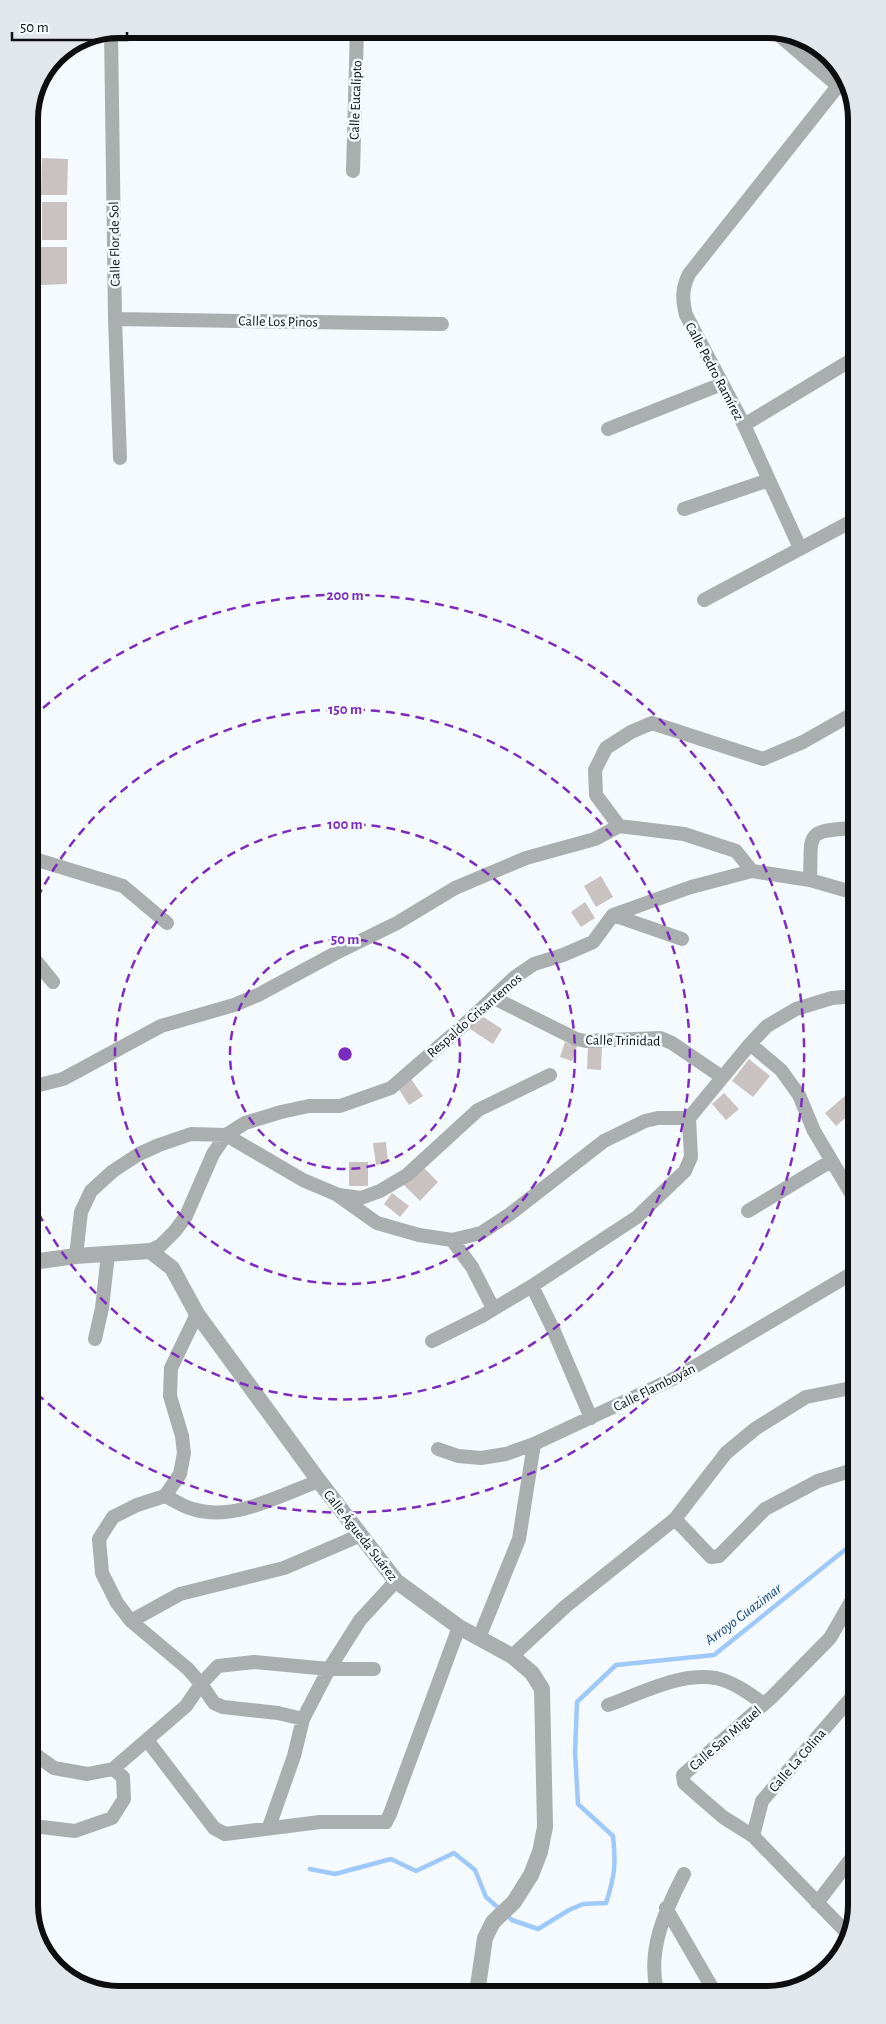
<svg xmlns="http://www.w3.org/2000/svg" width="886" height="2024" font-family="'Alegreya Sans',sans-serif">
  <rect width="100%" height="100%" fill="#f5fafe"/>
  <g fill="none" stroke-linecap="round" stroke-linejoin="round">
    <path stroke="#a0c9fb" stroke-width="4.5" d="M310,1869L335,1874L391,1859L416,1871L454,1853L475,1870L486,1897L512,1920L538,1929L569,1910L583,1904L606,1903C615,1875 616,1865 613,1836L578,1804L575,1752L577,1702L616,1665L714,1655L856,1541"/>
  </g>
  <path fill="#cac2c1" d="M29,158H34L33,194H29Z
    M42,158L68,159L67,195H41Z
    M29,202H35V240H29Z
    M42,202H67V240H42Z
    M41,247H67V284L41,285Z
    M29,248H34L33,286H29Z
    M601,876L613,897L596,907L584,886Z
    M585,902L595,918L581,927L571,912Z
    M479,1014L502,1029L493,1044L470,1029Z
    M565,1042L577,1046L572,1061L560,1057Z
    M588,1046H602L601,1070L587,1069Z
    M749,1059L770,1076L753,1097L732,1081Z
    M411,1079L423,1096L409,1105L398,1088Z
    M724,1093L739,1109L726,1120L712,1104Z
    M846,1095L855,1106V1110L836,1126L825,1113Z
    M386,1142L388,1163L376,1165L373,1143Z
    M349,1162H368V1186H349Z
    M421,1165L438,1182L420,1201L402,1183Z
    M392,1193L409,1206L400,1217L384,1204Z"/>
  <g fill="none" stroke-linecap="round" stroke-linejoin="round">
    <path stroke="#aaaeaf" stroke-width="14" d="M772,29L838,86L852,89
      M111,30L115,319L120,458
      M353,171L357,29
      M115,319L442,324
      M744,425L853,359
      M608,429L722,384
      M684,509L769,480
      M800,548L744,425L686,315C682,299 682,288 689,274L838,86
      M704,600L854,520
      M619,826L596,795L595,770L606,748L631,732L652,723L763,759L803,742L847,717
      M31,858L123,886L167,923
      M810,880C812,833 803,831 854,828
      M613,915L682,939
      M31,955L53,982
      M494,998L576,1039L586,1041L660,1038L672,1043L722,1077
      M750,1044L781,1070L799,1095L814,1131L855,1200
      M31,1087L63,1079L161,1026L234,1005L258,995L334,954L397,923L455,888L526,858L595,839L619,826L684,834L736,851L752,871
      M339,1195L361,1198L380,1191L407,1175L478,1110L550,1075
      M748,1211L831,1161
      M452,1240L472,1267L493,1308
      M150,1251L161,1245L175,1231L186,1216L213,1154L226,1135L245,1123L281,1112L309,1106H340L391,1088L466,1023L515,977L534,964L563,955L593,942L613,915L691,887L752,871L810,880L855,893
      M76,1256L81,1212L91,1191L113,1171L139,1154L159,1145L191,1134L226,1135L303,1180L336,1194L377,1223L419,1235L452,1240L481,1233L510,1214L604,1141L645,1121L658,1118H689
      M197,1314L171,1368L170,1396L182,1436L184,1453L180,1474L165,1496L137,1505L113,1517L99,1539L102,1573L117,1603L131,1621L188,1669L201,1684L214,1703L223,1707L278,1713L303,1719
      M95,1339L102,1308L108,1254
      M432,1341L482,1316L532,1286
      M591,1418L553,1329L532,1286L637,1217L685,1171L691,1157L689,1118L750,1044L767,1026L796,1009L832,998L855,996
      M438,1449L458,1456L481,1458L506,1454L534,1444L677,1377L856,1271
      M165,1496C174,1500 183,1507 193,1509C234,1522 280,1495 319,1481
      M675,1519L711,1557L719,1556L765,1509L818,1481L856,1469
      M131,1621L180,1594L284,1568L361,1535
      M479,1638L519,1539L534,1444
      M512,1656L566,1606L675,1519L726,1453L755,1429L806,1397L856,1387
      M608,1705C642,1693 680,1672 716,1678C734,1682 750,1694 764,1704
      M147,1740L214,1828L225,1834L320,1822H386L390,1814L459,1627
      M33,1753L54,1768L87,1774L113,1769L186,1706L201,1684L218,1666L254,1662L329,1669H374
      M33,1826L75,1831L112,1818L124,1799L123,1777L113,1769
      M269,1827L294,1756L303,1719L329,1669L360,1620L396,1581
      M753,1836L762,1801L857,1691
      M817,1903L857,1851
      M666,1908L714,1991
      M848,1934L753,1836L723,1817L701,1798L684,1783L683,1775L772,1697L830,1638L856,1593
      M657,1991C647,1950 665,1911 684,1874"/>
    <path stroke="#aaaeaf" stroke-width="16" d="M32,1262L76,1256L150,1251L172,1268L197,1314L319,1481L396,1581L459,1627L512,1656L532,1673L542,1689L545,1827L540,1852L531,1875L514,1902L493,1922L485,1938L477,1993"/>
  </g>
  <g fill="none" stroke="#7b2cbf" stroke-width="2.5" stroke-dasharray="9 6">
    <circle cx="345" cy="1054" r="115"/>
    <circle cx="345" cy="1054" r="230"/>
    <path d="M31 911A345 345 0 1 1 32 1200"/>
    <path d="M32 718A459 459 0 1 1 35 1392"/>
  </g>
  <g text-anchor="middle" stroke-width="5" stroke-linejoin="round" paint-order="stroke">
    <g font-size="14" fill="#0c0e10" stroke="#f5fafe">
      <text transform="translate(355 100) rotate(-88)" y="5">Calle Eucalipto</text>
      <text transform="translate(114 244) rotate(-91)" y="5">Calle Flor de Sol</text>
      <text transform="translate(278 321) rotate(1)" y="5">Calle Los Pinos</text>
      <text transform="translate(715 371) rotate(62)" y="5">Calle Pedro Ramírez</text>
      <text transform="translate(474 1015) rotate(-41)" y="5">Respaldo Crisantemos</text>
      <text transform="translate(623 1040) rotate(1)" y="5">Calle Trinidad</text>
      <text transform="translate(654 1387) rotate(-27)" y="5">Calle Flamboyán</text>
      <text transform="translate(361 1535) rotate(52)" y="5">Calle Águeda Suárez</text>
      <text transform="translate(725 1738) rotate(-41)" y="5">Calle San Miguel</text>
      <text transform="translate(797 1760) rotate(-49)" y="5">Calle La Colina</text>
    </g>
    <g font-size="15" font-style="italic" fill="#164880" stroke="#f5fafe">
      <text transform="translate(743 1614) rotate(-37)" y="5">Arroyo Guazimar</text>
    </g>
  </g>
  <path d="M0 0H886V2024H0ZM119 38H767A81 81 0 0 1 848 119V1905A81 81 0 0 1 767 1986H119A81 81 0 0 1 38 1905V119A81 81 0 0 1 119 38Z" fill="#e2e7eb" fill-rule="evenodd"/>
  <path fill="none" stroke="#0c0e10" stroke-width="6" d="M119 38H767A81 81 0 0 1 848 119V1905A81 81 0 0 1 767 1986H119A81 81 0 0 1 38 1905V119A81 81 0 0 1 119 38Z"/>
  <circle cx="345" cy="1054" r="8" fill="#7b2cbf" stroke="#f5fafe" stroke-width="2.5"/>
  <g font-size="15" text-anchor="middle" font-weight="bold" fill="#7b2cbf" stroke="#f5fafe" stroke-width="5" stroke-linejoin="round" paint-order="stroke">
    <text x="345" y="600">200 m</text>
    <text x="345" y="714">150 m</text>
    <text x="345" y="829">100 m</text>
    <text x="345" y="944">50 m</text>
  </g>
  <path d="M12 32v8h115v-8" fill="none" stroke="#0c0e10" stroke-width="2.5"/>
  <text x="20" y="32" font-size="15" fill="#0c0e10" stroke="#f5fafe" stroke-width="4" paint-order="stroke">50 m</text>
</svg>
